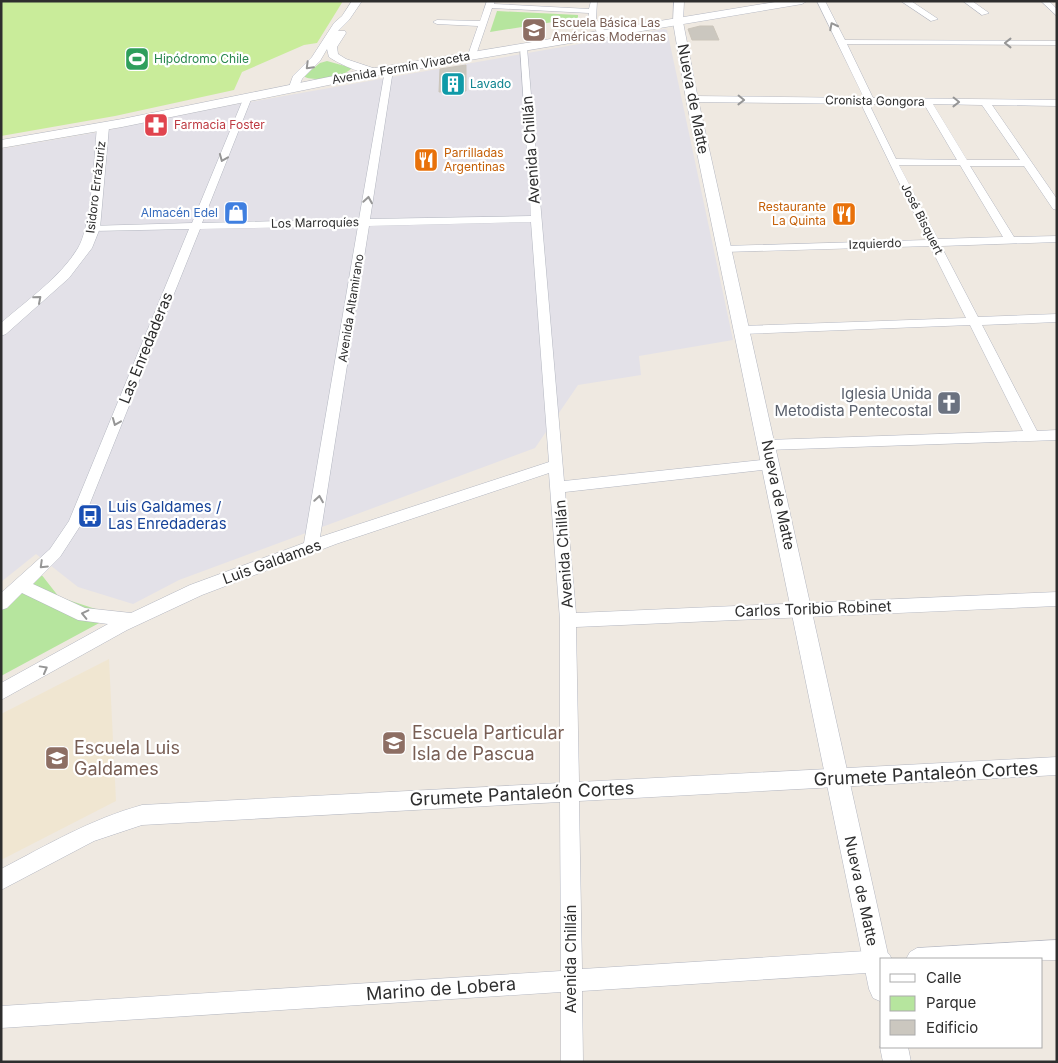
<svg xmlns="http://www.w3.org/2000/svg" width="1058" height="1063" font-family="Inter,sans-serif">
  <rect width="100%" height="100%" fill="#efe9e1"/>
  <path fill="#e3e1e8" d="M664,29L667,30L733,340L639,356L641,375L578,385L535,448L179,580L133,604L78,587L36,554L1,582V149L99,132L227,106Z"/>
  <path fill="#f0e6d1" d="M109,659L116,801L1,860V714Z"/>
  <path fill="#b6e59e" d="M497,11L578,15V18L490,32Z
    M327,61L352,68C344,77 316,82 305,77V75L320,63Z
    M37,569L59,597L114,615L1,676V600Z"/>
  <path fill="#c9ec9a" d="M1,1H343L317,43L304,45L242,72L234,90L115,116L1,136Z"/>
  <path fill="#cbc7bf" stroke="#cbc5ba" d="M700,26H713L719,40H692L688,29Z
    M466,65V91L439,92L440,69Z"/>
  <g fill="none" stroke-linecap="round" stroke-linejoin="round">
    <defs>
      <path id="minor" d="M487,1H495L494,4L589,9L591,1H597L596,19L607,34L600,36L588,19L589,13L492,8L476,55L469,57L468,55L478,26L437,24L433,22L437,20L480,21Z
        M817,1H825L845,40L1057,41V45L847,44L873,98L1057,100V106L992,105L1057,199V210L1053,209L1024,166H970L1014,237L1057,236V242L941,246L978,317L1057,314V322L982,325L1037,431L1057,430V440L767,450L762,449L760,445L762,441L767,440L1023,431L970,325L742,334L736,330L742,326L966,318L930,246L724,252L719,249L724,246L927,240L863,108V104L692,102L688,99L692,96L864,98ZM872,104H924L957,160L896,159L871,108ZM933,104L982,105L1020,160H967ZM899,165H960L1003,237L938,239Z
        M901,1H911L938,19L931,21Z
        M963,1H972L989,13L982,15Z
        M1041,1H1049L1057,9V16Z
        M520,46L527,48L564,481L771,459L776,460L778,464L776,468L771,469L565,492L576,613L1057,592V606L576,627L579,782L1057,757V775L579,801L582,969L882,950L889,954L892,959H882V972L582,991L583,1062H561V992L1,1028V1006L561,971L560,802L142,825L94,841L1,890V869C47,845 91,819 142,805L560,783V620L549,473L336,544L202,595L127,630L1,700V683L108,624L78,620L22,593L7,608L1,610V593L50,549L69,521L189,229L93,231L89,230L88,228L89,226L192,223L244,97L248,94L252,97L202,223L359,219L385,70L389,67L393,70L370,219L531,216ZM531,222L549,462L320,537L369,226ZM358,226L304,543L190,585L131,613L85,608L33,584L60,557L82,523L200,229Z
        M1057,940V960L906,959L910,952L917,948Z"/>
      <path id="tertiary" d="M352,1H362L349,20L338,31H345L346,33L337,47L338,54L346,59L379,70L380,72L379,74C367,77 339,64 329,57L327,49L320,61L302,79L298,89H290L289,87L293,76L312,57L334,23L342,16Z
        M674,1H684L683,22L698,99L889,959H882V1002L873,998L869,989L686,99L673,22Z
        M103,124L109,127L100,228L92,248L69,278L6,334L1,336V323C27,300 60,278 78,248C92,225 94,157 97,127Z
        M882,1043V1047H908L911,1062H883L880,1047Z"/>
      <path id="secondary" d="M781,1H807L802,4L363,78L122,127L1,148V140L122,119L363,70Z"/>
    </defs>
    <use href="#minor" stroke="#b4b7c1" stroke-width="1"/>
    <use href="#tertiary" stroke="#b4b7c1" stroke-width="1"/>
    <use href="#secondary" stroke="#b4b7c1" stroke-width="1"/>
    <use href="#minor" fill="#fff" fill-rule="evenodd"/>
    <use href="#tertiary" fill="#fff" fill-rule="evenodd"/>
    <use href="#secondary" fill="#fff" fill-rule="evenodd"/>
  </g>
  <defs><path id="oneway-chevron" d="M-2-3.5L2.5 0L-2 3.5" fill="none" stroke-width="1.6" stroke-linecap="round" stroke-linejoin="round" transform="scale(1.25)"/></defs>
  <g stroke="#969696">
    <use href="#oneway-chevron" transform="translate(833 26) rotate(-117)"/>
    <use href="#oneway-chevron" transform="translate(1008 43) rotate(-180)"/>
    <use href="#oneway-chevron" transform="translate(309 66) rotate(135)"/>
    <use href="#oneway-chevron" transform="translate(741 100) rotate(1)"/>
    <use href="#oneway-chevron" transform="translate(956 102) rotate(1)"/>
    <use href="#oneway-chevron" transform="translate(223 158) rotate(112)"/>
    <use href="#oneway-chevron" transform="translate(368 200) rotate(-81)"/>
    <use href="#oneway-chevron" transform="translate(38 299) rotate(-41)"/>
    <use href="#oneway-chevron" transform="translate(116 422) rotate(112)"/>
    <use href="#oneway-chevron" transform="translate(319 499) rotate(-81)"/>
    <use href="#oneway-chevron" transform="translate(43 565) rotate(136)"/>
    <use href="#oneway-chevron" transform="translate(85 614) rotate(-167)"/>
    <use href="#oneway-chevron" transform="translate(44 669) rotate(-29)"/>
  </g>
  <defs>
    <symbol id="school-square" viewBox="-11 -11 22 22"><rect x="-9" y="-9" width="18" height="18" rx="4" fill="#8d6e63" stroke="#fff"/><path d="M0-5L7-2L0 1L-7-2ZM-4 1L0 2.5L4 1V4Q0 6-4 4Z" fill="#fff"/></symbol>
    <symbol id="stadium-square" viewBox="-11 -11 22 22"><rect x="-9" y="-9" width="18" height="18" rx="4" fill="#2e9e5b" stroke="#fff"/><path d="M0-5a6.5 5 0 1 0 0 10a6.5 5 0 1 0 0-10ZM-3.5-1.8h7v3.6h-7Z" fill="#fff"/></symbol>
    <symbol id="building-square" viewBox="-11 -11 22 22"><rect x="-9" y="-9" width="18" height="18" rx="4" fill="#0f9aa8" stroke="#fff"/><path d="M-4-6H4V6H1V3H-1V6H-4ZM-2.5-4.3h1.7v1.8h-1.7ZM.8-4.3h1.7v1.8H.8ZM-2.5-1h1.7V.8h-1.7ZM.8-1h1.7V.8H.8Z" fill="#fff"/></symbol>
    <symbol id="pharmacy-square" viewBox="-11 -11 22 22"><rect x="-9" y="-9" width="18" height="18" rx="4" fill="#e0444e" stroke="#fff"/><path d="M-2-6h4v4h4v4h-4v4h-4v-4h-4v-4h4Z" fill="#fff"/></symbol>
    <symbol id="restaurant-square" viewBox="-11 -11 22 22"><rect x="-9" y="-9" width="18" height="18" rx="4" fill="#e8710a" stroke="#fff"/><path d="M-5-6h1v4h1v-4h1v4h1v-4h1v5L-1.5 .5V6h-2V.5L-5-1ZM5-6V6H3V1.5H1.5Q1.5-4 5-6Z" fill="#fff"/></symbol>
    <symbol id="shop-square" viewBox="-11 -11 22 22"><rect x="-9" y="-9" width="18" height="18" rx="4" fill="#3f7fe0" stroke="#fff"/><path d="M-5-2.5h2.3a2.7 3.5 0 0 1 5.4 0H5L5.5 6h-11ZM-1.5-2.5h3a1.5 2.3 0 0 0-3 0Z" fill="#fff"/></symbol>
    <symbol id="church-square" viewBox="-11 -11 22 22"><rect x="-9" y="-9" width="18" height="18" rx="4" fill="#6b7280" stroke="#fff"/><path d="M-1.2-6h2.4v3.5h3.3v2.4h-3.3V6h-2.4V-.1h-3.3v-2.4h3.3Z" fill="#fff"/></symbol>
    <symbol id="bus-square" viewBox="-11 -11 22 22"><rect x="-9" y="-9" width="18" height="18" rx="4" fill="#1a4fb4" stroke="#fff"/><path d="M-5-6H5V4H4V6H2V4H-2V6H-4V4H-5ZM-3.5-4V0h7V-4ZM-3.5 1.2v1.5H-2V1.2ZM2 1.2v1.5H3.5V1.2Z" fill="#fff"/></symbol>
  </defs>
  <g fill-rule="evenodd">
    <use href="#school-square" x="520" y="16" width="28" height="28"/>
    <use href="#stadium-square" x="123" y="45" width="28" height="28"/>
    <use href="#building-square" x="439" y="70" width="28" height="28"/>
    <use href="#pharmacy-square" x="142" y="111" width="28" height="28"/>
    <use href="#restaurant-square" x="412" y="146" width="28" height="28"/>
    <use href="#shop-square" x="222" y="199" width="28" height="28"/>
    <use href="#restaurant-square" x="830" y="200" width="28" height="28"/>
    <use href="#church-square" x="935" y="389" width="28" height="28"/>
    <use href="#bus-square" x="76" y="502" width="28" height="28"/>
    <use href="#school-square" x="380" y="729" width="28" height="28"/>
    <use href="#school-square" x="43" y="744" width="28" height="28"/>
  </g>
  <g text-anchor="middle" stroke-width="4.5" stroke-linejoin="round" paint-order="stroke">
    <g font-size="12" fill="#785e54" stroke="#fff" text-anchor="start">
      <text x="552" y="27">Escuela Básica Las<tspan x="552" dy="14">Américas Modernas</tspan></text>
    </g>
    <g font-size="12" fill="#27864d" stroke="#fff" text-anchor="start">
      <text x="154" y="63">Hipódromo Chile</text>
    </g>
    <g font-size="12" fill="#2e2e2e" stroke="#fff">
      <text transform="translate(401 68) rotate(-10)" y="4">Avenida Fermín Vivaceta</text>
      <text transform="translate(875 101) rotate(1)" y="4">Cronista Gongora</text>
      <text transform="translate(96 187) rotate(-83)" y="4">Isidoro Errázuriz</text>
      <text transform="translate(922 219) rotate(63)" y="4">José Bisquert</text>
      <text transform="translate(315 223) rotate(-1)" y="4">Los Marroquíes</text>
      <text transform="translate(875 244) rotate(-2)" y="4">Izquierdo</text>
      <text transform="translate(351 308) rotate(-81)" y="4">Avenida Altamirano</text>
    </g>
    <g font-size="12" fill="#0d838f" stroke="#fff" text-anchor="start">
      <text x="470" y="88">Lavado</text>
    </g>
    <g font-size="12" fill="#be3a42" stroke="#fff" text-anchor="start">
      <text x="174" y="129">Farmacia Foster</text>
    </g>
    <g font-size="12" fill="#c56008" stroke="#fff" text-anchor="start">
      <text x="444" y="157">Parrilladas<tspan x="444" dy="14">Argentinas</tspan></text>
      <text x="826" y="211" text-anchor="end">Restaurante<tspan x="826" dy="14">La Quinta</tspan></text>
    </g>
    <g font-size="12" fill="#366cbe" stroke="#fff" text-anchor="end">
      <text x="218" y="217">Almacén Edel</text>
    </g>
    <g font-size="15" fill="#2e2e2e" stroke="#fff">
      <text transform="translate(693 99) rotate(79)" y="5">Nueva de Matte</text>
      <text transform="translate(531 150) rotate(-94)" y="5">Avenida Chillán</text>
      <text transform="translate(146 348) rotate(-68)" y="5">Las Enredaderas</text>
      <text transform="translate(778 495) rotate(78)" y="5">Nueva de Matte</text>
      <text transform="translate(564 554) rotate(-94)" y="5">Avenida Chillán</text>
      <text transform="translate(272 562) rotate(-20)" y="5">Luis Galdames</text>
      <text transform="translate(813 609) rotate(-2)" y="5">Carlos Toribio Robinet</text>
      <text transform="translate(861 891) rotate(78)" y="5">Nueva de Matte</text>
      <text transform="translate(571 959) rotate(-90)" y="5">Avenida Chillán</text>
    </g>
    <g font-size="15" fill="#5b616d" stroke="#fff" text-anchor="end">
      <text x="932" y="399">Iglesia Unida<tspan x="932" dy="17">Metodista Pentecostal</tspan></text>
    </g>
    <g font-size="15" fill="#164399" stroke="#fff" text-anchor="start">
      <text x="108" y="512">Luis Galdames /<tspan x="108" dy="17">Las Enredaderas</tspan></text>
    </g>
    <g font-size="18" fill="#785e54" stroke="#fff" text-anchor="start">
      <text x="412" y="739">Escuela Particular<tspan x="412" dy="21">Isla de Pascua</tspan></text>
      <text x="74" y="754">Escuela Luis<tspan x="74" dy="21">Galdames</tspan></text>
    </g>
    <g font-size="18" fill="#2e2e2e" stroke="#fff">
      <text transform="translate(926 774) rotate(-3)" y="6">Grumete Pantaleón Cortes</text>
      <text transform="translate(522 794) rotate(-3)" y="6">Grumete Pantaleón Cortes</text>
      <text transform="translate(441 989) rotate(-4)" y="6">Marino de Lobera</text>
    </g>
  </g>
  <rect width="1058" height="1063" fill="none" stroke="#2e2e2e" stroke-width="5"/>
  <rect x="880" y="958" width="162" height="90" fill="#ffffff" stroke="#ababab"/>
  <rect x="890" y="974" width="25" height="8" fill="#ffffff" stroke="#ababab"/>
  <text x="926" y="983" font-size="15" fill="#2e2e2e">Calle</text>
  <rect x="890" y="996" width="25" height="15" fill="#b6e59e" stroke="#ababab"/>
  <text x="926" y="1008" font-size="15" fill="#2e2e2e">Parque</text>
  <rect x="890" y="1020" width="25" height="15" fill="#cbc7bf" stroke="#ababab"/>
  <text x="926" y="1033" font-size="15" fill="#2e2e2e">Edificio</text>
</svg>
